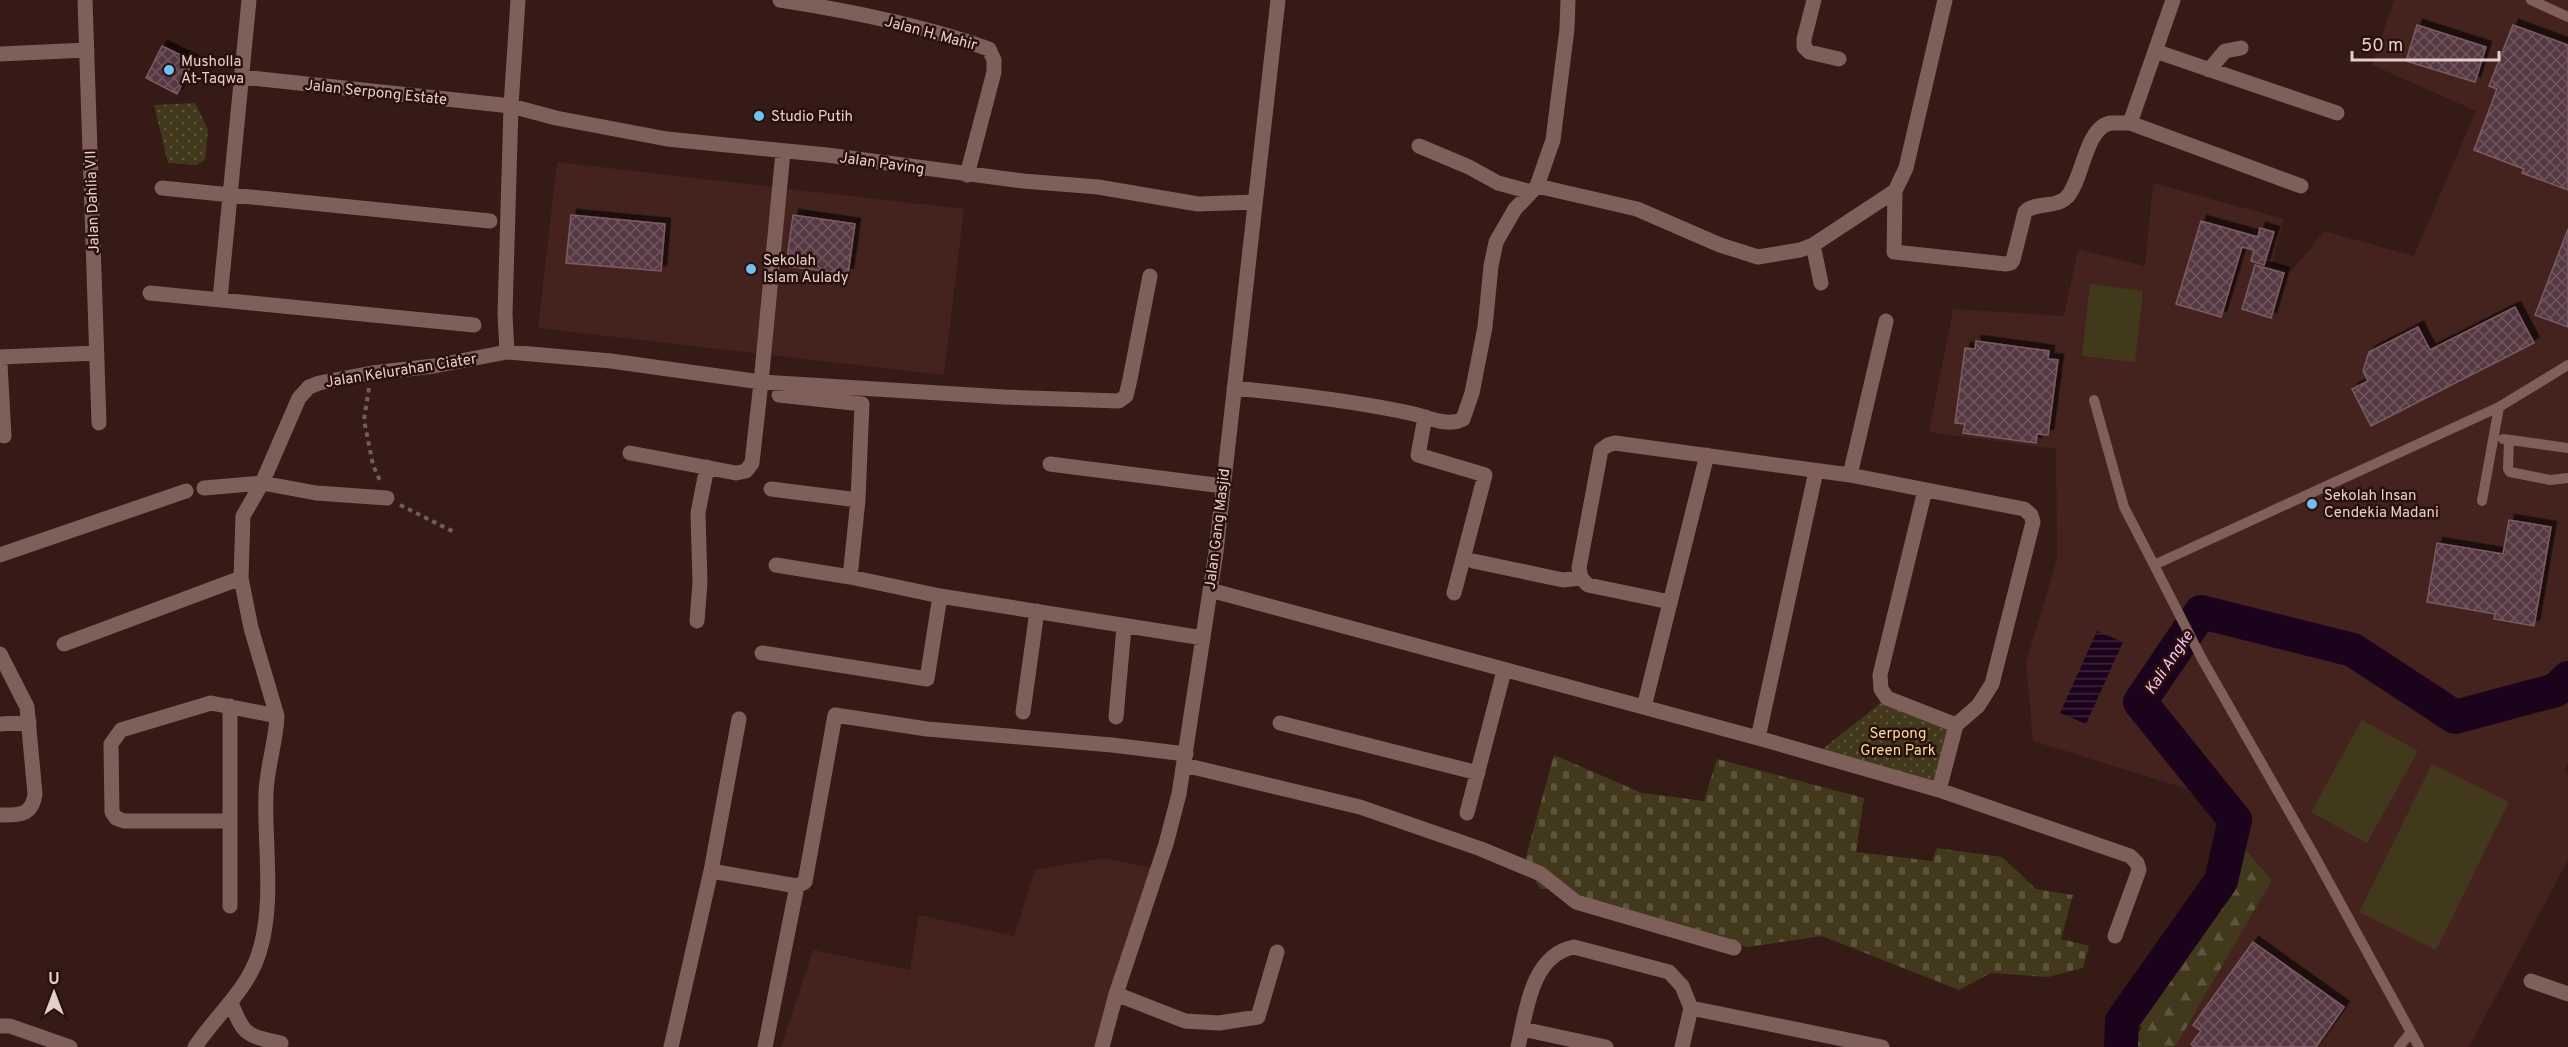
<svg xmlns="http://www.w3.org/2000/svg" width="2568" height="1047" font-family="Overpass,sans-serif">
  <defs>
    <pattern id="forest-firs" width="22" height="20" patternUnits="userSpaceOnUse" patternTransform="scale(1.5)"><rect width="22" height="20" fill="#42391d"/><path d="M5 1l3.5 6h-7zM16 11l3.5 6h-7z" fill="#5d553d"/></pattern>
    <pattern id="cemetery-stones" width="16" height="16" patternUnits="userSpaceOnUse" patternTransform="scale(1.5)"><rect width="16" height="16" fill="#42391d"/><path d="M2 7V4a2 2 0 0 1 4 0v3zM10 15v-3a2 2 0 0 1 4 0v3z" fill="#5d553d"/></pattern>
    <pattern id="park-dots" width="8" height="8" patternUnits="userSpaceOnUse" patternTransform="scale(1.5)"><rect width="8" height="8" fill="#42391d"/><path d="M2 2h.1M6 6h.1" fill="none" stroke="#5d553d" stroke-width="1.8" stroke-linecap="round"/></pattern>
    <pattern id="water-rules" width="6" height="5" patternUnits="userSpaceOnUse" patternTransform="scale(1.5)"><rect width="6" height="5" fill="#1c031c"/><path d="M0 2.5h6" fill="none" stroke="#3d273c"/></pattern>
    <pattern id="building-cross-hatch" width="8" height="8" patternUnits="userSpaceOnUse" patternTransform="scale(1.5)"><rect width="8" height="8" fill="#573943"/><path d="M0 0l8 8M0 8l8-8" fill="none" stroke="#6f555d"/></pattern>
    <filter id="shadow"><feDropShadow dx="5.5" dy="-5.5" stdDeviation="0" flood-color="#0009"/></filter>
  </defs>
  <rect width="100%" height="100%" fill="#351a15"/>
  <path fill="#44231e" d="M2394,0H2568V764L2564,770L2568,773V860L2469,1047H2175L2272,880L2194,791L2033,741L2026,663L2057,559L2056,449L1929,432L1953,309L2064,316L2078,249L2145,266L2153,183L2284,219L2271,266L2292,271L2324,231L2414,256L2476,111L2372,65Z
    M557,162L964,209L944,375L538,328Z
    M1104,858L1153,868L1107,1047H781L813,950L910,970L919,915L1014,936L1035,870Z"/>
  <path fill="url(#forest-firs)" d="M2232,834L2272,880L2175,1047H2128L2142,1028L2118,1004Z"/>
  <path fill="url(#cemetery-stones)" d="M1554,755L1642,793L1704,801L1717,759L1864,798L1856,852L1932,861L1937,848L2002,857L2036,889L2073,895L2061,939L2089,946L2083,968L2048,977L1991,973L1959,990L1822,936L1748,947L1571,901L1556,889H1541L1524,864Z"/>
  <path fill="url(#park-dots)" d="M195,103L208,130L205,160L197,165L168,163L154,105Z
    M1887,698L1956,725L1939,790L1815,755Z"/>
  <path fill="#42391d" d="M2090,284L2143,291L2135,362L2082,356Z
    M2362,720L2418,751L2367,843L2311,812Z
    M2432,764L2509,802L2436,950L2359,912Z"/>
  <path fill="url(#water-rules)" d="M2097,631L2123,642L2086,724L2060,713Z"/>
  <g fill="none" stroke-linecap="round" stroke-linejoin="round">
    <path stroke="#1c031c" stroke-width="34" d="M2121,1047L2122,1021L2221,881L2235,820L2140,702L2201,612L2353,650L2455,717L2556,690L2568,678"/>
  </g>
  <path fill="url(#building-cross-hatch)" stroke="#7b5b64" stroke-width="1.5" filter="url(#shadow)" d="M2417,25L2486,47L2475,82L2406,61Z
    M2513,25L2568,45V190L2522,173L2524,169L2474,150L2497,89L2489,86Z
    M162,46L193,61L177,94L146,78Z
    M571,215L665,224L661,271L566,263Z
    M793,215L855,224L848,274L786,266Z
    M2201,221L2258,237L2260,228L2274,232L2264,265L2251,261L2254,250L2242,247L2221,317L2176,304Z
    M2568,229V327L2535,315Z
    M2255,265L2284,273L2271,318L2242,309Z
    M2515,307L2534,343L2371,426L2352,389L2368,381L2363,371L2369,352L2418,327L2430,350Z
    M1976,341L2049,351L2048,359L2058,360L2048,435L2037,434L2036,443L1963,433L1965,424L1955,423L1965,348L1975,349Z
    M2509,520L2551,527L2534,626L2494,619L2495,614L2427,602L2437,543L2503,554Z
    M2253,942L2344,1007L2316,1047H2195L2191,1044L2201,1031L2193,1025Z"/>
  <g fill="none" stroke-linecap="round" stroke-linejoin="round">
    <path stroke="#745c57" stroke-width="4" stroke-dasharray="4.5 4.5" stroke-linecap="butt" d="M369,388L364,420L373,465L381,483
      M400,505L454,532"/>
    <path stroke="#7f5f59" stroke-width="10" d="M2531,0L2568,17
      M2094,400L2124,507L2154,565
      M2503,439L2568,448
      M2509,440L2508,469L2510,472L2550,480L2568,478
      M2482,501L2499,407
      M2399,1047L2410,1033
      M2419,1047L2314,855L2202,659L2154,565L2464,423L2499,407L2568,365"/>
    <path stroke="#7f5f59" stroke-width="15" d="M85,0L99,423
      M780,0C851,11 922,25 989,49L994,60V72L967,175
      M1814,0L1804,39V47L1809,52L1839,59
      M2155,51L2337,113
      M0,54L87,50
      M2209,70L2225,51L2241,48
      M242,77L511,106L556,118L667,139L827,155L1023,181L1098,187L1198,204L1255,202
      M2130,123L2173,0
      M1419,146L1469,167L1498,183L1531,192
      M1537,186L1637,209L1720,245L1758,257L1800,250L1813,245
      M162,188L490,221
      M1895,191L1894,252L2006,264L2011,263L2013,260L2025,212C2036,201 2055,209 2067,197C2083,180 2085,127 2111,123C2117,123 2124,123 2130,123L2301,186
      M1821,283L1813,245L1895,191L1906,168L1945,0
      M150,293L474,325
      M220,299L249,0
      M507,352L611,361L761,382L783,152
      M0,357L97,353
      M0,364L4,436
      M1234,388C1294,394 1355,401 1414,414C1429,418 1449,427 1463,419L1472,393L1485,327L1491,266L1496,242L1515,209L1537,186L1553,140L1567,29L1568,0
      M779,395L862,404L858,500L850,577
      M1425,417L1418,455L1485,475L1454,593
      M630,453L736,473L746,471L752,463L761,382L1004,397L1119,401L1126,396L1130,379L1150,276
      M1050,464L1223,486
      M1850,475L1886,321
      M204,488L262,483L316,493L387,498
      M771,489L858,500
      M1925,490L1880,675L1881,689L1887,698L1956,725
      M0,555L186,491
      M1473,561L1563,580L1581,578
      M776,565L850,577L940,596L1203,638
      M1210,590L1758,738L1939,790L2130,856L2137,863L2139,870L2115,936
      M1670,602L1588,585L1581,578L1579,568L1601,450L1608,445L1615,443L1850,475L2024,509L2031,515L2033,522L1992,684L1978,706L1956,725L1939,790
      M697,621L700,583L698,513L707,467
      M64,644L241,578
      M762,653L927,679L940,596
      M0,654L27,707L35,794C32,816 19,815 0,815
      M1644,707L1707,455
      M1023,712L1037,611
      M1116,717L1124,627
      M1280,723L1478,773
      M0,724L29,722
      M1758,738L1816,471
      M1184,765L1360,807L1481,849L1541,874L1576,902L1734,948
      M1467,813L1504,671
      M229,821H124L116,818L112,812L111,744L121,730L211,703L277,716
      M711,871L797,886L805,882L835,715L927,729L1112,745L1186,754
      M230,906V706
      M2531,981L2568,994
      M1116,994L1185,1021L1219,1023L1258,1017L1277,952
      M231,1002C243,1035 247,1036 281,1043
      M1691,1008L1882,1047
      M0,1026H10L70,1047
      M1522,1029L1606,1047
      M195,1047C216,1015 247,991 259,953C275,902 264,845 266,793C267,766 276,742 277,716L251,628L241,578L243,516L262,483L299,398L309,387L319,383L372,373L434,366L507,352L505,314L511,106L518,0
      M671,1047L711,871L739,719
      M765,1047L797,886
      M1102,1047L1116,994L1166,844L1179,794L1216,552L1278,0
      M1518,1047C1526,1012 1531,955 1574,947L1669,972L1682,986L1691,1008L1682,1047"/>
  </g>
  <g fill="#6dc2f3" stroke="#2a100c" stroke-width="2">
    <circle cx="169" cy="70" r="6"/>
    <circle cx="759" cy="116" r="6"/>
    <circle cx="751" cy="269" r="6"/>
    <circle cx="2312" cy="504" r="6"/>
  </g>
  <g text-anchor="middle" stroke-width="5" stroke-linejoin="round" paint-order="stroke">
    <g font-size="15" fill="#e3cfcc" stroke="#2a100c">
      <text transform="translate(931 33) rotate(15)" y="5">Jalan H. Mahir</text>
      <text transform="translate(376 92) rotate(6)" y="5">Jalan Serpong Estate</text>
      <text transform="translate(882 163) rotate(8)" y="5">Jalan Paving</text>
      <text transform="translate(92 202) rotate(-92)" y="5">Jalan Dahlia VII</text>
      <text transform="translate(401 370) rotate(-9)" y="5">Jalan Kelurahan Ciater</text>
      <text transform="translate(1217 529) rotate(-83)" y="5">Jalan Gang Masjid</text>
    </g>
    <g font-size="15" fill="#e3cfcc" stroke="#2a100c" text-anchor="start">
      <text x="181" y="66">Musholla<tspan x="181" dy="17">At-Taqwa</tspan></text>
      <text x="771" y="121">Studio Putih</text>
      <text x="763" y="265">Sekolah<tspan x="763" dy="17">Islam Aulady</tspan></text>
      <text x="2324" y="500">Sekolah Insan<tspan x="2324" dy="17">Cendekia Madani</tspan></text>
    </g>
    <g font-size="15" fill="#f5de97" stroke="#2a100c">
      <text x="1898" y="738">Serpong<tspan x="1898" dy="17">Green Park</tspan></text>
    </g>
    <g font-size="16" font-style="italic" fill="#f7bff4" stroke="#2a100c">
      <text transform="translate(2168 662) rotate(-56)" y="6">Kali Angke</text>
    </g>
  </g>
  <g transform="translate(54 993)" stroke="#2a100c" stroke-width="4.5" paint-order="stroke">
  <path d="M0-4.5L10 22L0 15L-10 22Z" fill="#e3cfcc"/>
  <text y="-9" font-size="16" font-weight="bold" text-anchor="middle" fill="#e3cfcc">U</text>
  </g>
  <path d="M2352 51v9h147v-9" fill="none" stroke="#e3cfcc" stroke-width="3"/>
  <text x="2361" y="51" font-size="18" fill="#e3cfcc" stroke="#2a100c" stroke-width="4.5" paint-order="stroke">50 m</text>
</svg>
